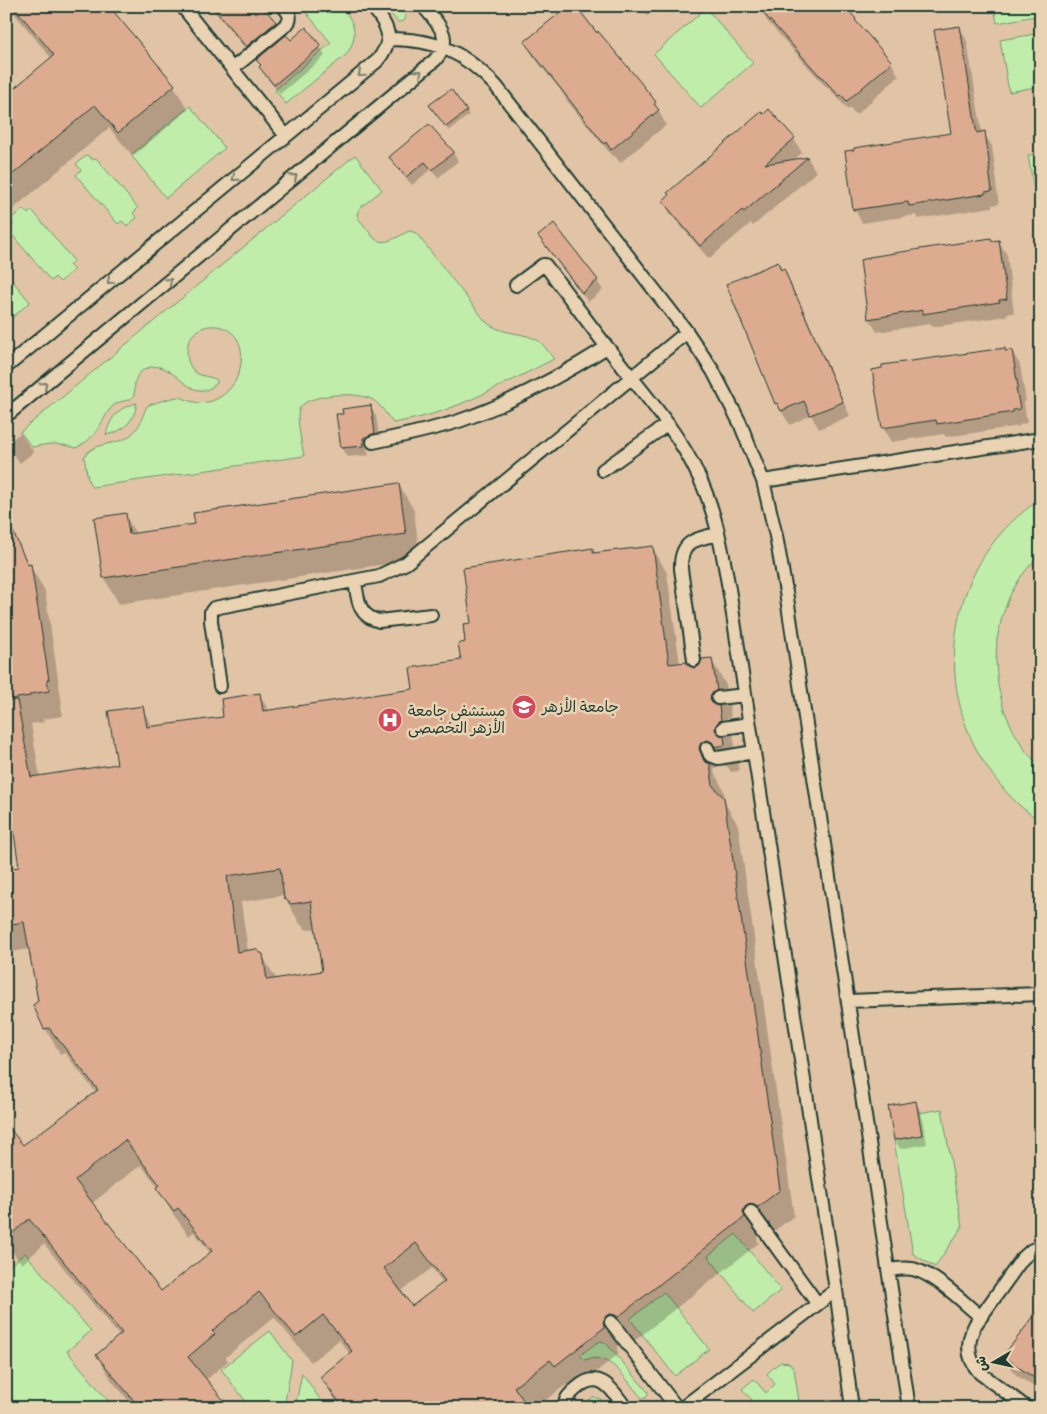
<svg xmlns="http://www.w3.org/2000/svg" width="1047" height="1414" font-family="Delius,'Playpen Sans Arabic',sans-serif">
  <rect width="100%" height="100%" fill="#e9d3b2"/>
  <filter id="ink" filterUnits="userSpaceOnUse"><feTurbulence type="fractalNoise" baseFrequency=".02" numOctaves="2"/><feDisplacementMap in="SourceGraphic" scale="10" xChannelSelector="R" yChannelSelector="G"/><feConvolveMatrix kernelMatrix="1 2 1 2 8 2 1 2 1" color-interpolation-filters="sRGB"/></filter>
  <g filter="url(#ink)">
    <path fill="#e1c4a6" d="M6,6H1041V1408H6Z"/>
    <path fill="#c1edaa" stroke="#70956f" d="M301,6H341C355,23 359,35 347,54L286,104L275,90L331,43Z
      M384,6H399L406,17L404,21L398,22Z
      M994,6H1041V15L997,23Z
      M706,8L753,63L701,108L654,54Z
      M1041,33V86L1009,92L1000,40Z
      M190,106L225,148L166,198L131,155Z
      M1041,154V194L1035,195L1028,155Z
      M87,155L93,160L96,158L138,208L133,213L137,218L127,226L122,221L118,224L76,175L81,170L76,164Z
      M355,155L382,190L360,208L357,214L358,218L374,238C384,247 397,237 407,232L410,231L416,233L486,322C502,335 518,331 535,339C543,342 548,352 554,359C518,377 483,396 445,410C428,416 410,420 393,423C387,415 381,405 373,400C360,391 304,393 299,410C296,419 302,445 304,456L92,487C87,482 86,465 84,457C95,440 118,447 132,434C141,426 142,416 147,406C150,404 177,396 180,397C183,398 187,400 190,401C200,404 211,403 220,397C232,390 239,377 241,363C248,317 187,314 187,352C187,359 189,367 195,372C201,377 211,376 217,380V383C189,410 174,354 145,369C129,377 138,394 132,398C127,402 120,400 114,405C107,411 104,420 99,427C93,437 86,443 76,448C56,443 53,443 32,447L20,432Z
      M23,209L28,214L32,210L74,261L69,265L74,270L60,282L55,277L51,281L8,230L14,224L10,220Z
      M6,273L30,302L6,323Z
      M137,403C134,421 124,432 106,435C110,417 119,407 137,403Z
      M1041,499V552L1022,575L1010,595L1002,617L997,639L996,662L998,686L1004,710L1014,732L1027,753L1041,767V821C1020,809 1003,790 989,770C928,683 949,557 1041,499Z
      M942,1109L962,1227L935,1267L913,1254L894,1140L922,1135L918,1113Z
      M736,1234L781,1290L753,1313L708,1256Z
      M25,1253L91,1331L67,1351L114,1408H6V1269Z
      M664,1292L709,1349L675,1376L630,1319Z
      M270,1331L292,1361L284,1408H251L221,1369Z
      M601,1341L606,1343L648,1392V1394L646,1398H642C626,1381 612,1351 584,1360L580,1355L598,1342Z
      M781,1362L789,1363L794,1369L800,1408H743L752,1400L742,1389L754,1379L766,1393L775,1384L767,1374L775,1366Z
      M302,1373L326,1408H295Z
      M593,1397L601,1399L608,1408H579Z"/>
    <path fill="#0003" fill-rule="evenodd" d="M8,6H107L174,86L188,110L133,156L109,128L6,215V97L52,59Z
      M210,6H261L275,23L284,39L291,42L320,46L325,56L280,94L266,77L257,58L255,60Z
      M639,6H664L656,13L654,10L647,16Z
      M759,7L855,20L860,28L891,62L899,76L856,115L850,108L848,110L829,88L828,89L767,21Z
      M580,11L655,103L666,125L620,163L615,156L613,157L567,101L562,92L533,56L525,42Z
      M960,27L967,41L982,133H984L992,146L997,182L996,183L999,204L992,205V207L918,219L916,215L862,223L855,210L846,152L952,135Z
      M433,110L466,111L469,115L449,131Z
      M429,126L453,153L458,161L438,178L431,169L412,185L395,166L391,158Z
      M794,139L802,153L792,161L808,158L816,172L753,226L751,223L709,259L671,215L663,201Z
      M554,225L597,281L603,290L588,302L545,246L539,237Z
      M999,241L1007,255L1014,313L1006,314L1007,316L933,327L930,324L877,332L869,318L870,259Z
      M783,270L804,311L850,416L819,429L811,415L790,425L776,403L781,271Z
      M1004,349L1006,352L1012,351L1020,365L1026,401L1024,402L1027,423L1020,424V426L946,437L944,434L891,442L883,428L874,371Z
      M371,407L376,416L380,443L371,447L367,448L369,455L348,457L342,448L337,416Z
      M20,433L34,452L20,463L6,445Z
      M399,485L414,510L420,559L119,604L104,578L125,515L136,534L196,525Z
      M6,528L16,542L45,591L62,705L61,706L63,716L43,719L44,722L31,724L40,777L118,765L142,708L153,727L225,718L259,694L270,712L414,690L462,661L473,624L592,549L595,554L653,548L667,573L680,664L695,669L711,659L726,685L731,716L726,720L733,733L735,746L730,750L738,763L739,771L731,772L728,767L723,765L715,768L714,772L724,791L726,805L738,825L794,1216L773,1232L760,1231L757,1239L759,1243L633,1342L620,1341L617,1349L619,1354L571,1391L566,1385L535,1408H340L321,1377L350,1354L339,1340L311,1362L274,1317L226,1357L228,1361L206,1380L229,1408H135L112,1381L97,1355L120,1337L44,1244L22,1264L6,1244V1126L23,1147L96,1093L65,1053L60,1054L45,1028L30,949L6,953V870L20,868L10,796L6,790ZM285,895V898L300,924L307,930L317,928L323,972L277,980L262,955L248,951L241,902ZM141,1165L159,1188L173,1214L189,1236L194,1232L211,1254L161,1293L91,1204ZM432,1268L443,1283L412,1307L400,1292Z
      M915,1102L921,1111L927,1144L900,1149L895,1140Z
      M1041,1309V1392L1015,1374L1005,1356Z"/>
    <path fill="#ddab90" stroke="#1f3d34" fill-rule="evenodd" d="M13,6H109L175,85L118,133L95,105L6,180V95L54,55Z
      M212,6H262L276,22L246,47Z
      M568,6H576L597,33L598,31L637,78L656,102L654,104L659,110L611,150L606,142L604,144L524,42Z
      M757,6H845L856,19L855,20L892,62L847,101L841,95L839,96L820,75H819Z
      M960,26L976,129L977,133L985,131L990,169H989L992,191L985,192V194L909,206L908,202L853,210L845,151L854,150V148L951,133L934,30Z
      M306,27L321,46L274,85L259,67L261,65L256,60L286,35L291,40Z
      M451,89L467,111L446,127L429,105Z
      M769,109L795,138L765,164L808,157L744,212L742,210L700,246L662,201L669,195L667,193L761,112L764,114Z
      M429,124L454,152L432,170L425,162L406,177L389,157Z
      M554,223L598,280L582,293L538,236Z
      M991,238L992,241L999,240L1007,299L999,300L1000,302L923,314V310L868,319L860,260L869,258V257Z
      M778,262L781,270L784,268L795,296L796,295L843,402L810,415L804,401L781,411L777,403L775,404L726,284Z
      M1005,348V351L1012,350L1018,387L1016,388L1020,409L1013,410V412L937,424L936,420L882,428L872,370L882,368V365Z
      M371,405L375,433L363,438L364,446L341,448L336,414H343L342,409Z
      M399,483L406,534L103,578L94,518L126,513L129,534L195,524L193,513Z
      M6,516L28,565L31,564L49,680H47L49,691L30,694V696L6,700Z
      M653,546L669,664L686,662L688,665L695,668L699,666L702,659L712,658L717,690L711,694L710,699L714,705L719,706L721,720L716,725L715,730L720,735L724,736L725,745L715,747L712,742L707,740L701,743L699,748L704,761L710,764L713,786L724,798L780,1190L758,1207L751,1204L746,1206L743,1212L745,1217L618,1317L615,1315L610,1314L606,1316L603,1323L605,1327L555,1366L550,1360L514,1387L529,1408H344L320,1377L352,1351L323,1315L296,1337L259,1292L212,1331L215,1334L188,1357L230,1408H140L96,1355L122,1333L29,1219L6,1239V1124L23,1145L98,1090L49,1028L44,1029L33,1005L38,1001L24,922L6,925V869L19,867L6,779V701L17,700L31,777L117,764L108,711L143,706L147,727L223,717L221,699L260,693L263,711L413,689L410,668L461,660L458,644L465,642L463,624L471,623L463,568L593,548V553ZM280,868L284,898L291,904L311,901L322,971L267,980L263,954L259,952L256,949L237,952L227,876ZM125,1140L160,1185L156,1188L174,1211L178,1208L212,1251L161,1291L75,1180ZM416,1243L445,1281L412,1306L384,1268Z
      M916,1101L922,1135L894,1140L888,1106Z
      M1041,1307V1383L1003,1356Z"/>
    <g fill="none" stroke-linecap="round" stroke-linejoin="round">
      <defs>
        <path id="service" d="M182,6L286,136
          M389,39C436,39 464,52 496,86L687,332L713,371L740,423L763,481L776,536L787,598L909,1408
          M232,69L287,24C293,17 288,12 283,6
          M516,285L543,265H545C566,292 586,320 607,347C640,389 677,429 699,477C717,514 723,555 730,595L836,1290L852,1408
          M6,367L377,61C395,39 389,27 372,6
          M6,416L435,60C455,38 438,24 423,6
          M373,442C402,436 431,430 459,421C511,403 561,376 607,347
          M603,470L668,424
          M763,481L1041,439
          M355,582C358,600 358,616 379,621L431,615
          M694,660L681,569C680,541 695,539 718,534
          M220,686L211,621V612L214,608L379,576L406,563L687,332
          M718,698L745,695
          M723,728L749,724
          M707,748L710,755L718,758L754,752
          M848,1001L1041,994
          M751,1212L817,1303
          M888,1270C897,1269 908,1267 916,1270C937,1276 964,1303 981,1317
          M611,1322L677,1408
          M564,1408C565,1398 570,1394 577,1388C600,1368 612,1390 626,1408
          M682,1408L836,1290
          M1027,1408L980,1373C967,1359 966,1343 975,1325L1022,1259L1032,1250L1041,1247"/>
      </defs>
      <use href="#service" stroke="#1f3d34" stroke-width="16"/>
      <use href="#service" stroke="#e9d3b2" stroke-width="12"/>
    </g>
    <defs><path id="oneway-chevron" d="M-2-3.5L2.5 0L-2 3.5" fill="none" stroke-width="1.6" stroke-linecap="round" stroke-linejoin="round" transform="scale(1.25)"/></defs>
    <g stroke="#7a806d">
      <use href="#oneway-chevron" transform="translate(419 73) rotate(-40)"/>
      <use href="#oneway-chevron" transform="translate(361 74) rotate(140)"/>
      <use href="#oneway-chevron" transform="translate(294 177) rotate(-40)"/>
      <use href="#oneway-chevron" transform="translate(235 178) rotate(141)"/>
      <use href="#oneway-chevron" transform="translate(110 281) rotate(141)"/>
      <use href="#oneway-chevron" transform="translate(169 281) rotate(-40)"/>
      <use href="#oneway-chevron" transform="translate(44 385) rotate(-40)"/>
    </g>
  </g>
  <defs>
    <symbol id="university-disc" viewBox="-11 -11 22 22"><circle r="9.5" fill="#d1495b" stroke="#e9d3b2"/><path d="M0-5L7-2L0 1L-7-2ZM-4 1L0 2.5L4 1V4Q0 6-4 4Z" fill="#fff"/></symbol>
    <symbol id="hospital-disc" viewBox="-11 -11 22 22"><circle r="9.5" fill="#d1495b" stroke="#e9d3b2"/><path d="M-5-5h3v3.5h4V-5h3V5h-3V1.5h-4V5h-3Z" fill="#fff"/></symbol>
  </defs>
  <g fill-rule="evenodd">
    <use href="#university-disc" x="510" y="693" width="28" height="28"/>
    <use href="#hospital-disc" x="376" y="706" width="28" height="28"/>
  </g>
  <g text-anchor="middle" stroke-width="5" stroke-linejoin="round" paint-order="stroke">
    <g font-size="15" fill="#1f3d34" stroke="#e9d3b2" text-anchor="start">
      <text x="542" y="712">جامعة الأزهر</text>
      <text x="408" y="716">مستشفى جامعة<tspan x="408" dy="17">الأزهر التخصصى</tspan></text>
    </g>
  </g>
  <rect width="1047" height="1414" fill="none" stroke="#e9d3b2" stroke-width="25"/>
  <rect x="12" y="12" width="1022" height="1389" fill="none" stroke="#1f3d34" stroke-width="2" filter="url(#ink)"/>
  <g transform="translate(994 1362) rotate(261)" stroke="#e9d3b2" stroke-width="4" paint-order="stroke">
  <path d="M0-4L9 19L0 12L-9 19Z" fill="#1f3d34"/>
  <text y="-8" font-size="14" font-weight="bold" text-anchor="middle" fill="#1f3d34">ش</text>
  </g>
</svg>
